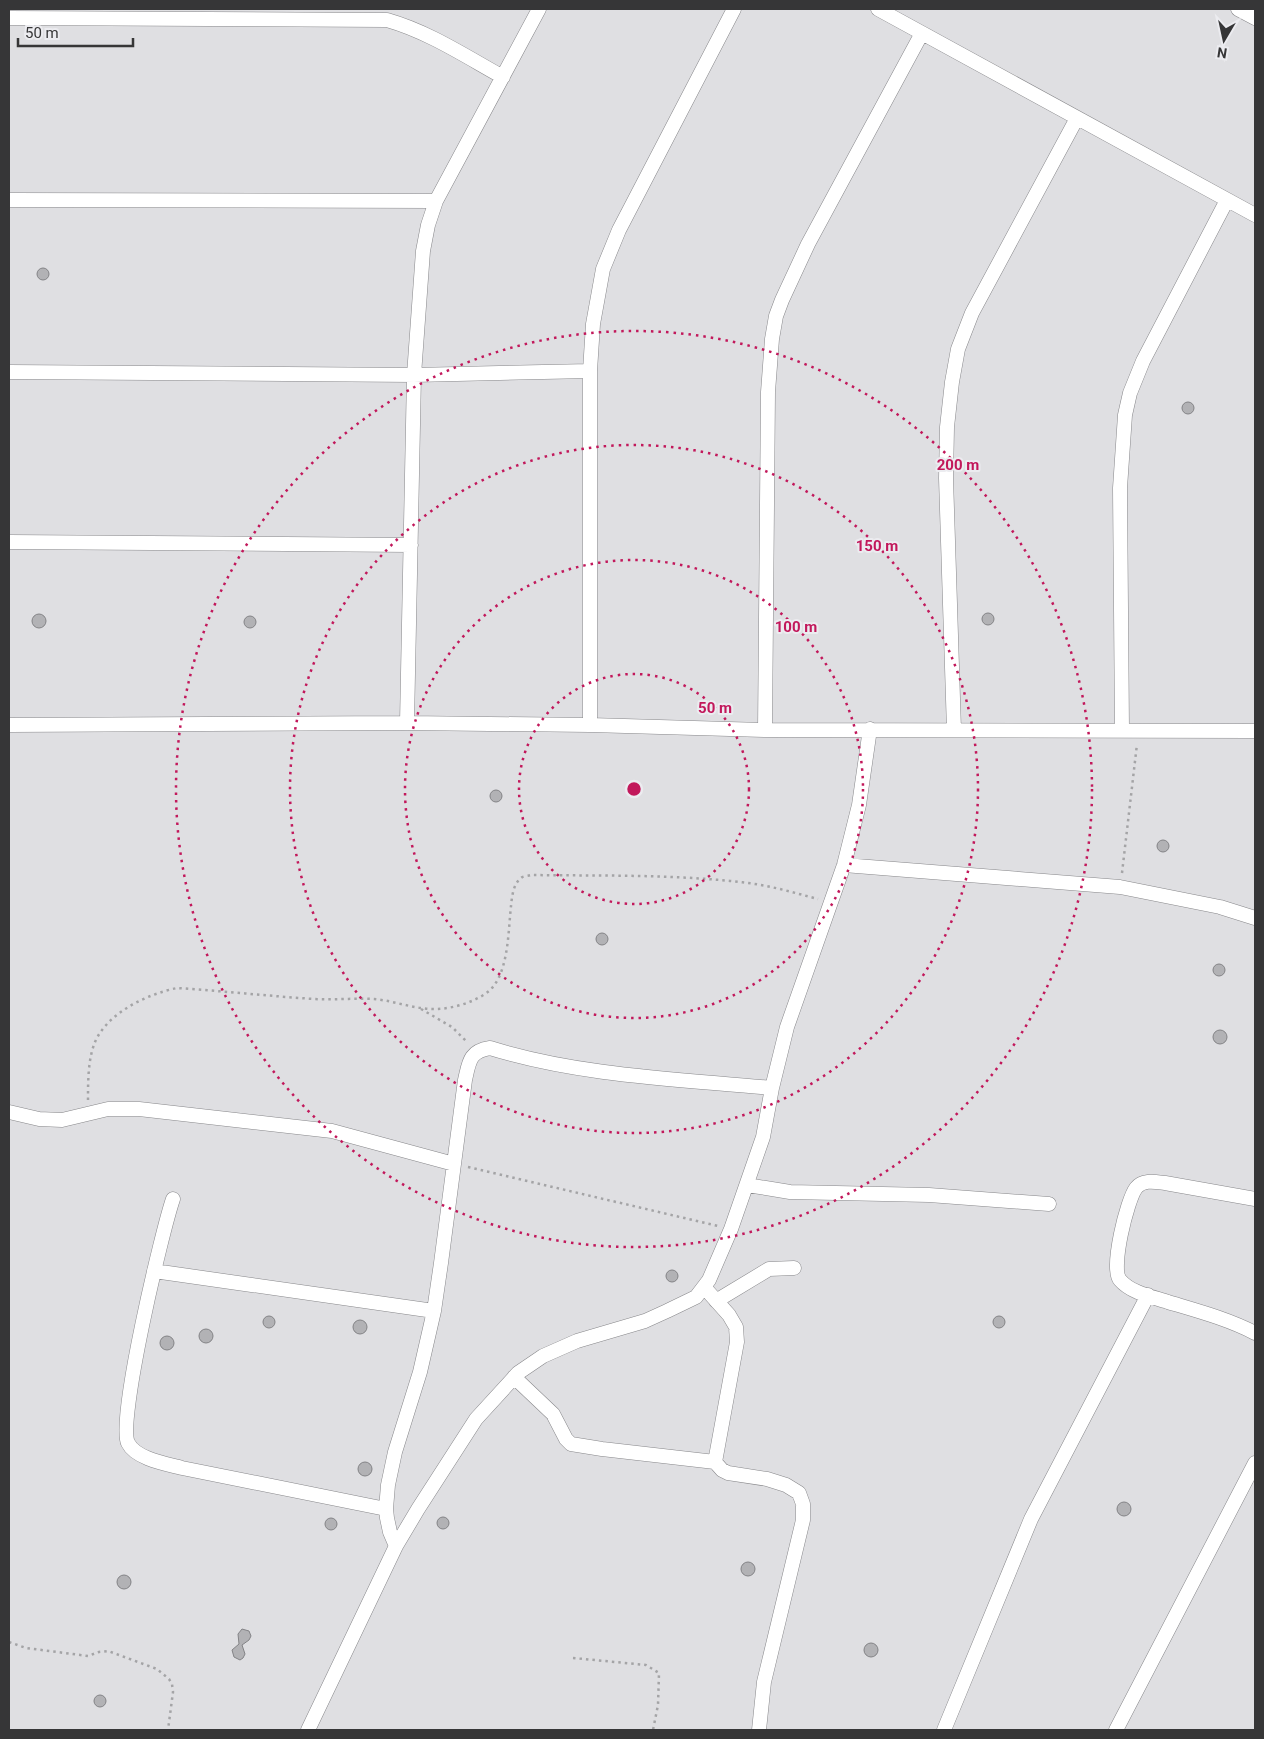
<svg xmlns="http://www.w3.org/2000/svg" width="1264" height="1739" font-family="Roboto,sans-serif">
  <rect width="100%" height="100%" fill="#dfdfe2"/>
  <path fill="#b2b2b5" stroke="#838386" d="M37 274a6 6 0 1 1 12 0a6 6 0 1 1-12 0Z
    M1182 408a6 6 0 1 1 12 0a6 6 0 1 1-12 0Z
    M982 619a6 6 0 1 1 12 0a6 6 0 1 1-12 0Z
    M32 621a7 7 0 1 1 14 0a7 7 0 1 1-14 0Z
    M244 622a6 6 0 1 1 12 0a6 6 0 1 1-12 0Z
    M490 796a6 6 0 1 1 12 0a6 6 0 1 1-12 0Z
    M1157 846a6 6 0 1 1 12 0a6 6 0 1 1-12 0Z
    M596 939a6 6 0 1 1 12 0a6 6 0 1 1-12 0Z
    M1213 970a6 6 0 1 1 12 0a6 6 0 1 1-12 0Z
    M1213 1037a7 7 0 1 1 14 0a7 7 0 1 1-14 0Z
    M666 1276a6 6 0 1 1 12 0a6 6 0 1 1-12 0Z
    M993 1322a6 6 0 1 1 12 0a6 6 0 1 1-12 0Z
    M263 1322a6 6 0 1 1 12 0a6 6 0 1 1-12 0Z
    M353 1327a7 7 0 1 1 14 0a7 7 0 1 1-14 0Z
    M199 1336a7 7 0 1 1 14 0a7 7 0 1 1-14 0Z
    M160 1343a7 7 0 1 1 14 0a7 7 0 1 1-14 0Z
    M358 1469a7 7 0 1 1 14 0a7 7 0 1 1-14 0Z
    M1117 1509a7 7 0 1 1 14 0a7 7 0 1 1-14 0Z
    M437 1523a6 6 0 1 1 12 0a6 6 0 1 1-12 0Z
    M325 1524a6 6 0 1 1 12 0a6 6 0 1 1-12 0Z
    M741 1569a7 7 0 1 1 14 0a7 7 0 1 1-14 0Z
    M117 1582a7 7 0 1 1 14 0a7 7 0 1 1-14 0Z
    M242,1629L249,1631L251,1636L249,1640L242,1645L245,1654L243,1658L240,1660L234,1657L232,1650L239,1644L238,1634Z
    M864 1650a7 7 0 1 1 14 0a7 7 0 1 1-14 0Z
    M94 1701a6 6 0 1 1 12 0a6 6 0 1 1-12 0Z"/>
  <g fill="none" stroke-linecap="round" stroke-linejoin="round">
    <defs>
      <path id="street" d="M878,9L1255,215
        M1238,9L1255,18
        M9,18L387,20C429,32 465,56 503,77
        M9,200L436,201
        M9,372L414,375L590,371
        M9,542L411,545
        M407,723L414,375L423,251L428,225L436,201L539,9
        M9,725L407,723L590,725L765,730L1255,731
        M590,725V371L593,324L603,269L619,230L734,9
        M765,730L768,392L772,339L776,316L782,300L808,244L922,33
        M954,730L946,478L947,427L952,382L958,349L972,313L1077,118
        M1122,730L1120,488L1125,415L1130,393L1143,361L1227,200
        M844,865L1120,887L1220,907L1255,918
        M9,1112L39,1119L62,1120L108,1109H139L332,1131L454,1164
        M747,1185L790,1192L929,1195L1049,1204
        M173,1199C162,1231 117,1421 128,1443C136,1459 167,1464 182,1468L386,1509
        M1255,1199L1165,1183C1156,1182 1143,1179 1136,1188C1127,1200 1110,1269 1120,1280C1131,1293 1153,1297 1168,1302C1198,1311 1228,1319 1255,1333
        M154,1271L434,1311
        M704,1287L729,1315L736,1327L737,1342L715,1462L722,1470L728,1473L767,1479L786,1485L799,1493L803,1504V1520L764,1682L759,1730
        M716,1301L769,1269L794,1268
        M514,1377L553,1414L566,1439L571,1444L602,1449L715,1462
        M396,1546L390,1532L387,1518L386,1509L388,1485L395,1452L420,1372L434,1311L441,1263L465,1080C469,1063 469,1051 490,1048C581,1076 677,1079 772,1088
        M308,1730L396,1546L418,1509L476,1419L518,1373L543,1356L577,1341L645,1321L667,1311L696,1297L709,1280L731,1229L763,1137L772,1088L787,1027L844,865L859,805L870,729
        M944,1730L1031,1519L1148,1295
        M1116,1730L1255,1463"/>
    </defs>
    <use href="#street" stroke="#87878a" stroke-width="15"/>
    <path stroke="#a4a4a6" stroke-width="2.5" stroke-dasharray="2.5 4" stroke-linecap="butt" d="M1122,873L1137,744
      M421,1009L452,1027L467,1042
      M88,1100C88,1081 88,1059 95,1042C108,1012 148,994 177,988C223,991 268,996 314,999C334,1000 354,998 374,999C396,1001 416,1010 438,1009C454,1008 471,1003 485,994C509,979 508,932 511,906C512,897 513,884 521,878C523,876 528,876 531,875C603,876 676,874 748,883C772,886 795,893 818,899
      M468,1167L718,1226
      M9,1642L26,1648L88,1656L99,1652L108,1651L157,1669L169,1679L172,1684L173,1692L168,1730
      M573,1658L646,1665L659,1673L658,1705L653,1730"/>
    <use href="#street" stroke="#fff" stroke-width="14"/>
  </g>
  <g fill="none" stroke="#c2185b" stroke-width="2.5" stroke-dasharray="2.5 5">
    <circle cx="634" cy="789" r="115"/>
    <circle cx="634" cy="789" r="229"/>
    <circle cx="634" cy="789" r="344"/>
    <circle cx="634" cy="789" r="458"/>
  </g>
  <circle cx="634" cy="789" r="8" fill="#c2185b" stroke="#ececf0" stroke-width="2.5"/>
  <g font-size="15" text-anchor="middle" font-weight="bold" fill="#c2185b" stroke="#ececf0" stroke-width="4" stroke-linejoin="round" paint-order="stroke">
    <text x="958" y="470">200 m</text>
    <text x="877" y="551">150 m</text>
    <text x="796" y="632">100 m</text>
    <text x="715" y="713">50 m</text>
  </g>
  <rect width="1264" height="1739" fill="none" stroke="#363637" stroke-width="20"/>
  <g transform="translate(1224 40) rotate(189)" stroke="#ececf0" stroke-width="4" paint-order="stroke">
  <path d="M0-4L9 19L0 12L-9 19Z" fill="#363637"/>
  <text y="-8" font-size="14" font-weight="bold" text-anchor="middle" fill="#363637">N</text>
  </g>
  <path d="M18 38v8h115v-8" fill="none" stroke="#363637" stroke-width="2.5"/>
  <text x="25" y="38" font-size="15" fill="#363637" stroke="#ececf0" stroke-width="4" paint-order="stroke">50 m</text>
</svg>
